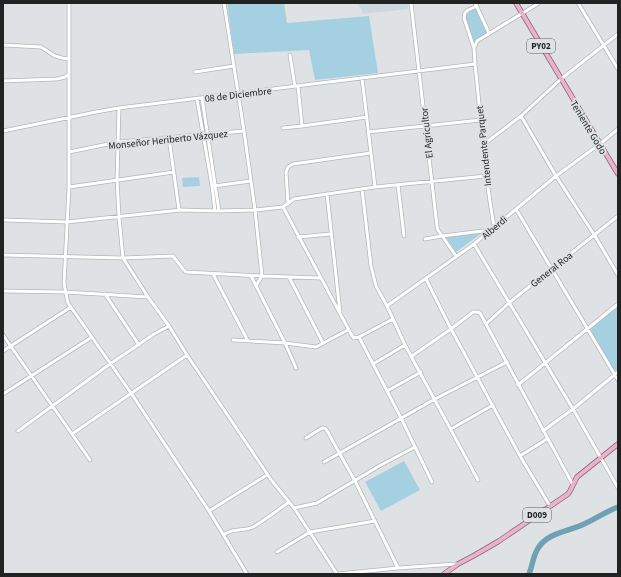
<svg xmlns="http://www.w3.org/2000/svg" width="621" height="577" font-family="'Source Sans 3',sans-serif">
  <rect width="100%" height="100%" fill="#dee2e4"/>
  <path fill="#ccd8dd" d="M358,3H408V9L363,14Z"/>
  <path fill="#a4d0e2" d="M227,3H284L287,23L369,16L378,73L315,80L309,50L234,54Z
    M477,6L489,33L477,41L474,48L464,18L465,13Z
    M199,177L200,186L183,187L182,178Z
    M483,232L456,252L446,237Z
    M618,304V372L615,375L588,329Z
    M404,461L420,490L381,511L365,482Z"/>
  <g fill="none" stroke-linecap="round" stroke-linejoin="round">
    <path stroke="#70a0b3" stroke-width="1" d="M513,574H518"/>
    <path stroke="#70a0b3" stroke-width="5.5" d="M529,574C532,567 533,557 537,550C546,533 566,532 582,525C594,520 605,512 618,507"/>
    <defs>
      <path id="minor" d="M69,3V187L64,284L68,303L131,393L209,511L247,574
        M411,3L437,226L438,230L456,256
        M475,3L489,33
        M578,3L618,69
        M3,45L41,47L55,56L62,58L69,59
        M474,48L464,18L465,13L468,10L477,6
        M290,55L295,87
        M195,72L234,66
        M362,78L375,187
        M3,81L57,79L65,77L69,74
        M298,86L302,126L367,117
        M202,98L219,211
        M197,99L212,186L215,211
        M119,108L117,179L119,217L123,258L148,297L169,326L187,355L272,481L294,508L337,574
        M521,116L556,176L595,236L618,275
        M283,128L302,126
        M3,131L96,112L119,108L475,64
        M368,132L481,120
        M169,138L179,210
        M483,145L521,116L561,79L618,34
        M69,152L118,142L244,131
        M398,185L404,236
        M214,186L251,181
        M69,187L174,172
        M362,189L371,266L376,286L387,306L405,345L478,480
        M327,194L340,312
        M288,204L286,172L288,167L293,164L371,153
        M283,207L351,334L354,338L359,337L393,319
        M516,209L618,380
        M3,220L67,222L181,210L219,211L255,210L283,207L294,199L375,187L486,176
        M494,226C484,173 481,118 475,64L474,48L477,41L539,3
        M298,237L331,234
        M425,239L442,236L491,230
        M474,244L573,409L618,488
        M3,255L123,258L173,256L183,269L186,272L262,276L255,210L244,131L224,3
        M213,274L248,341
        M251,276L285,343L296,368
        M289,277L323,343
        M426,279L451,329L520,456L550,506
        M256,286L262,276L320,278
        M3,291L65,292L148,297
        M105,294L139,345
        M387,306L474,244L556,176L600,144L618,129
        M486,324L510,302L618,216
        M3,335L90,460
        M359,337L401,418L432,482
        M233,340L285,343L316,347L348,330
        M3,351L71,307
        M412,356L451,329L473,312H477L480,313L573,485
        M373,364L405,345
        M518,385L618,304
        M387,391L421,372
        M3,394L92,337
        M451,429L493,405
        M18,431L110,364L154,334L169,326
        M543,431L573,409L618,372
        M72,434L187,355
        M306,438L322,428H324L326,429L355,481L398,568
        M520,456L547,439
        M324,462L435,399L507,362
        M294,508L317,503L381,465L415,447
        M209,511L267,475
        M223,535C235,527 242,532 253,527C265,520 278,510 289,502
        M277,552L310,532L375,521
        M338,574L398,568L456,564"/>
      <path id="major" d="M516,3L618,174
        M444,574L458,564L475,555L499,541L568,494L570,491L577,477L618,444"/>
    </defs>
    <use href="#minor" stroke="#b3b7b9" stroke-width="4.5"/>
    <use href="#major" stroke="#98617b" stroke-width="5.5"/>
    <use href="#minor" stroke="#fff" stroke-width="3"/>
    <use href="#major" stroke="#e8b4cc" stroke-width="4"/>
  </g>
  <g text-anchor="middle" stroke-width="4" stroke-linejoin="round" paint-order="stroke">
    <g fill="#dee2e4" stroke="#5a5c5d" stroke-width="1">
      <rect x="527" y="39" width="28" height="14" rx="3"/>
      <rect x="523" y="508" width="28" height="14" rx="3"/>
    </g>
    <g font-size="9" font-weight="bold" fill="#212323">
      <text x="541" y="49">PY02</text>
      <text x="537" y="518">D009</text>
    </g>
    <g font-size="10" fill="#212323" stroke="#dee2e4">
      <text transform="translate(238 94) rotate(-7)" y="4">08 de Diciembre</text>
      <text transform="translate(589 127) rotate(59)" y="4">Teniente Godo</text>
      <text transform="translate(426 133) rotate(-96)" y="4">El Agricultor</text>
      <text transform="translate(168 139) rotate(-6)" y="4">Monseñor Heriberto Vázquez</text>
      <text transform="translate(483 146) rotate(-96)" y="4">Intendente Parquet</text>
      <text transform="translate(494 227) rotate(-40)" y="4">Alberdi</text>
      <text transform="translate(551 269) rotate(-38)" y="4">General Roa</text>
    </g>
  </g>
  <rect width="621" height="577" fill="none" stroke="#212323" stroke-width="8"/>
</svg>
